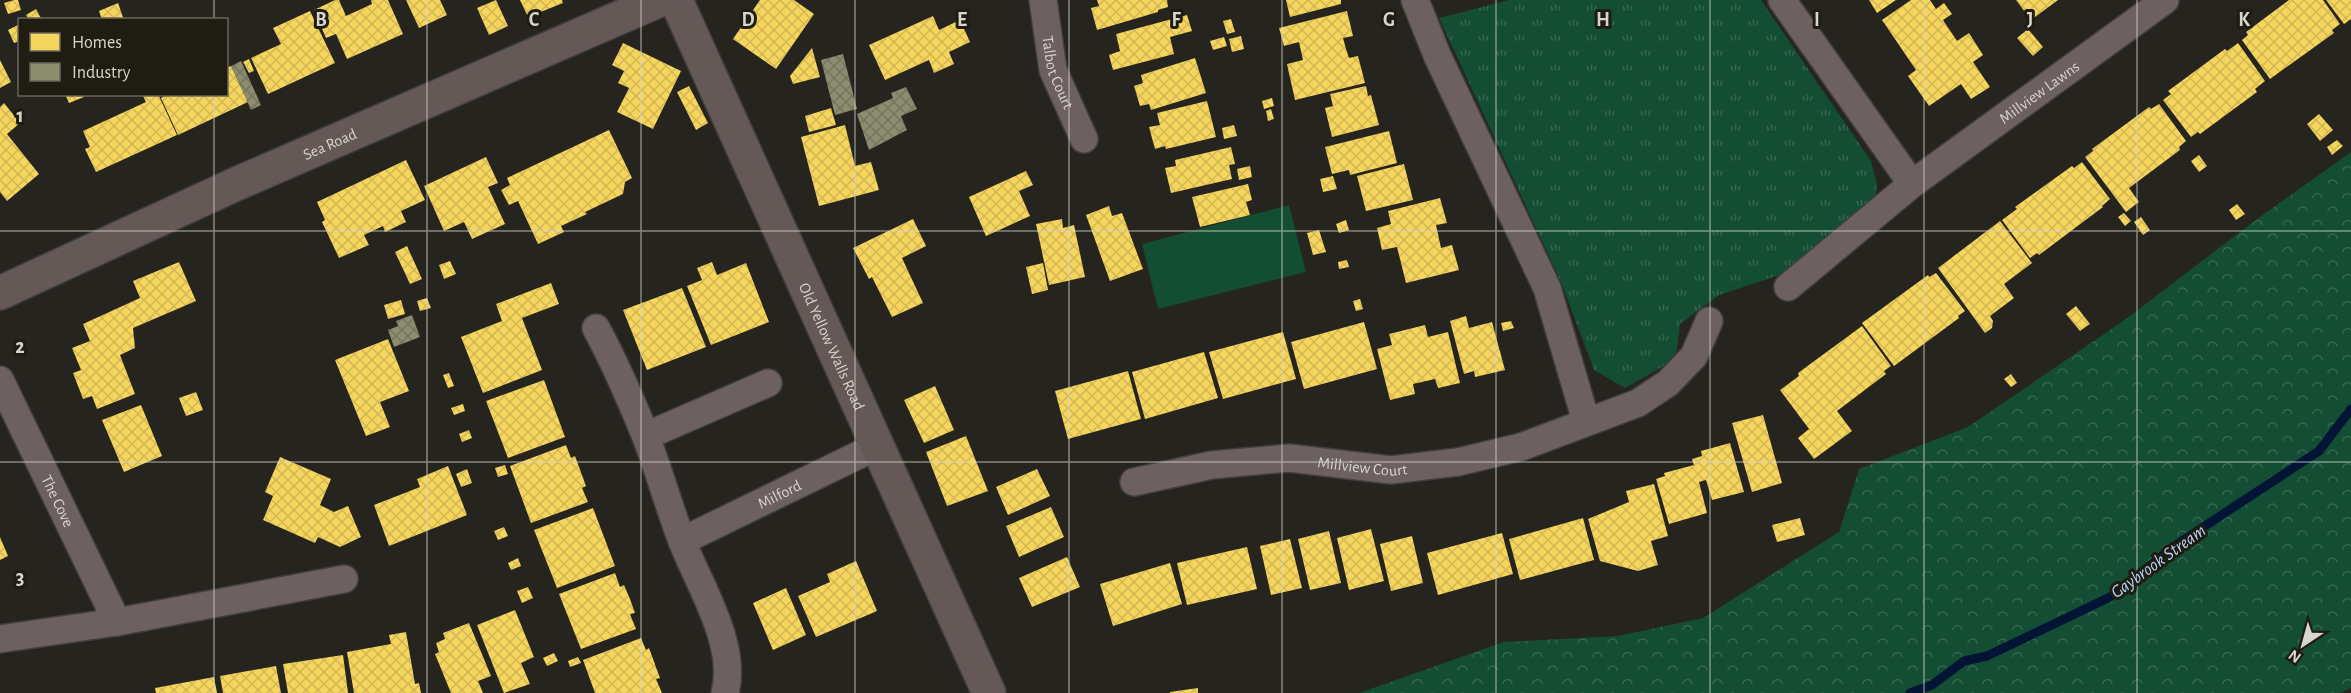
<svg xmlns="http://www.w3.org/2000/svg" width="2351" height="693" font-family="'Alegreya Sans',sans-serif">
  <defs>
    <pattern id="grass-tufts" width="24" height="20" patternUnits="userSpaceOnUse" patternTransform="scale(1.5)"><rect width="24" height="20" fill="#134d33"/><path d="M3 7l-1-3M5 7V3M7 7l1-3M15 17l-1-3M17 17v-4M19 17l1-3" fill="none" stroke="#35664f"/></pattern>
    <pattern id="forest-crowns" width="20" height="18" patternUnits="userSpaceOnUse" patternTransform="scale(1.5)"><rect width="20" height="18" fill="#134d33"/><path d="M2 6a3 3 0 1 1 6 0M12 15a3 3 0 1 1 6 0" fill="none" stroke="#35664f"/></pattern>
    <pattern id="homes-cross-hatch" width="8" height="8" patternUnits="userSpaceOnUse" patternTransform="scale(1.5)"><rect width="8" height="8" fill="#f6d55c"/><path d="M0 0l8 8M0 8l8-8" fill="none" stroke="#d2b756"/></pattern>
    <pattern id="industry-cross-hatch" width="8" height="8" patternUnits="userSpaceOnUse" patternTransform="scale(1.5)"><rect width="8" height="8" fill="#8c8c6e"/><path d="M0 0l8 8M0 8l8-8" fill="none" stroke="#757560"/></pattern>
  </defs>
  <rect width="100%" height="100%" fill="#26241e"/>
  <path fill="url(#grass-tufts)" d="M1509,0H1761L1871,161L1877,184L1875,200L1791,271L1719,295L1680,324L1677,350L1669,363L1625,388L1594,370L1561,282L1439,18Z"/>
  <path fill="url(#forest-crowns)" d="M2351,152V688L2340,693H1359L1504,642L1618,636L1703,618L1839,532L1859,469L1968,427L2126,319L2249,225Z"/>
  <path fill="#134d33" d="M1289,205L1306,272L1158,309L1142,244Z"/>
  <path fill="url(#homes-cross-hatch)" d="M14,0H18L21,10L8,14L4,3Z
    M335,0H339L346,16L372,4L371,0H388L403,34L347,59L336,34L326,38L314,10Z
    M406,0H440L447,15L419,28Z
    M496,0L508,26L489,35L477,8Z
    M520,0H562L563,3L528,17Z
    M760,0H794L814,14L776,69L733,39Z
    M1097,0H1167L1168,7L1158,10V12L1097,30L1091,8L1099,6Z
    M1286,0H1341V4L1290,17Z
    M1869,0H1896L1877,13Z
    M1911,0H1930L1936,9L1944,3L1952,14L1943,20L1957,41L1969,33L1983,55L1973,62L1990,87L1971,99L1961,84L1929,106L1908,76L1916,70L1882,20Z
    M2016,0H2058L2031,20Z
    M2289,0H2323L2340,24L2332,30L2334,33L2270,79L2242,40L2248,35L2246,32Z
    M2326,0H2351V19L2344,24Z
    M118,3L124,20H102L99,11Z
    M36,9L42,20H29L26,15Z
    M310,11L335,63L268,94L251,58L281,44L273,28Z
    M1347,11L1353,36L1343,38L1346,49L1349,58L1358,56L1365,83L1295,100L1287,64L1303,60L1299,42L1284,46L1279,28Z
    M1187,15L1192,31L1170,37L1174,54L1113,70L1109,55L1120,51L1116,34Z
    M933,16L939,30L960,20L970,42L949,52L954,64L934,73L929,60L885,80L869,45Z
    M1231,19L1235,32L1227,34L1223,21Z
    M20,24V41L14,43L8,30Z
    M2028,29L2043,47L2033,56L2017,38Z
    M1241,36L1244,49L1232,52L1229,39Z
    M1224,37L1227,46L1213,50L1210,41Z
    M623,43L681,71L653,129L617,112L629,88L618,83L624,71L612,65Z
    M2238,43L2265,81L2255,89L2257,92L2200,134L2198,132L2191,137L2163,100L2171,94L2168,91L2225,49L2227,51Z
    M812,48L820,77L793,84L790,76Z
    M1195,58L1206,93L1151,110L1149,104L1140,106L1134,86L1143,83L1141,75Z
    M249,59L254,71L249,73L243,62Z
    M0,60L11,82L0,88Z
    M231,66L248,102L178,135L161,98L169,94H226V68Z
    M689,86L708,123L696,130L677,92Z
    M1366,86L1368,96L1371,95L1379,125L1332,137L1325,108L1333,106L1330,94Z
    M65,94H83L84,97L69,103Z
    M142,94H158L177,135L96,172L85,149L90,147L83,131L146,102Z
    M1272,98L1274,106L1264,109L1262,101Z
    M1207,101L1216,137L1166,149L1165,146L1155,149L1149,127L1160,125L1157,113Z
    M4,103L20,123L7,134L39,174L7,201L0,192V107Z
    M2159,104L2186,141L2179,147L2180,150L2129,188L2139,202L2126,212L2085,157L2093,151L2092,149L2149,107L2151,109Z
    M831,108L836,125L809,132L805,116Z
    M1271,109L1274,119L1268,121L1266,111Z
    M2319,114L2333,130L2320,141L2307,124Z
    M845,125L855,166L871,162L879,190L819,206L801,137Z
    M1234,125L1237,136L1224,139L1222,128Z
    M609,130L632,178L625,182L623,194L585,212L587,214L561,226L564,232L538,244L518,201L509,205L501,190L510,185L507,178Z
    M1389,131L1397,163L1350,175L1349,170L1332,174L1325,147Z
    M2337,140L2343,146L2332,155L2327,147Z
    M1231,147L1235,164L1229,165L1232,179L1171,193L1165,168L1176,166L1175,160Z
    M2199,155L2207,166L2199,172L2191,161Z
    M486,157L498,183L488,187L505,224L472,239L464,222L444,231L424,186Z
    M406,160L425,200L401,211L406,222L385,232L383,226L364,235L369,245L339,258L322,222L325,220L317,202Z
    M2082,162L2110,199L2102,206L2103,207L2039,255L2037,253L2030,258L2002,220L2017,209L2015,207L2072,166L2074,168Z
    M1404,164L1413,200L1366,211L1357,176Z
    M1250,166L1252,177L1239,180L1237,169Z
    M1026,171L1033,185L1019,191L1030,216L986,236L969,197Z
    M1333,176L1337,189L1323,192L1320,179Z
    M1248,184L1252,200L1246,202L1250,215L1200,227L1192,197Z
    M1440,198L1447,223L1436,225L1441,248L1452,245L1459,270L1406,283L1397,247L1382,250L1377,228L1391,224L1388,211Z
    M2237,204L2245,214L2236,220L2229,210Z
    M1109,206L1112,216L1122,213L1143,269L1110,281L1086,215Z
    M2124,213L2131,221L2125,226L2118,217Z
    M2141,217L2150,230L2143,235L2134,222Z
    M913,219L926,246L902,258L923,303L892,317L872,277L869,279L853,248Z
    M1062,219L1063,228L1074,225L1085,277L1049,285L1036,224Z
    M1346,220L1349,230L1339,233L1336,224Z
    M2000,221L2032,263L2004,284L2014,298L1990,316L1993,321L1992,328L1985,333L1938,268Z
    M1319,230L1326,252L1313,255L1307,233Z
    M407,246L422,279L410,284L395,252Z
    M1347,260L1349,267L1339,269L1338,262Z
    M450,261L456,274L444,279L439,265Z
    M179,262L196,301L133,328L135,348L120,355L135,394L97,409L92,396L83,399L73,373L81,370L72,348L90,341L83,324L140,298L133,281Z
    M712,262L717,275L746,263L769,322L711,345L687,286L702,280L697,268Z
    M1043,263L1048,290L1032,294L1026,267Z
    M1936,273L1965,311L1958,316L1959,318L1894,366L1862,323L1928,275L1929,277Z
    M551,283L559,304L522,318L542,370L483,393L461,337L502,321L496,304Z
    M682,288L706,347L647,370L623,310Z
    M427,298L431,308L420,311L417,301Z
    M1360,299L1363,309L1356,311L1353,301Z
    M401,300L405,314L388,319L384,305Z
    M2076,306L2090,324L2080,331L2066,314Z
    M1466,316L1469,328L1492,322L1505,370L1475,377L1474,371L1464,374L1450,321Z
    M1511,321L1514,328L1503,331L1501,323Z
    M1364,322L1377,369L1304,389L1291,342Z
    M1425,325L1428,337L1448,332L1460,383L1438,388L1435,379L1413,384L1415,394L1390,400L1377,349L1392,345L1389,334Z
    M1862,326L1891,366L1884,371L1886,374L1837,411L1852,431L1814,459L1798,438L1809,429L1780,390L1799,376L1798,373Z
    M1283,332L1296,379L1223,399L1209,352Z
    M388,339L409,391L380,402L390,427L366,436L335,360Z
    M1204,352L1218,398L1145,419L1132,372Z
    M1128,371L1141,419L1068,439L1055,391Z
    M449,373L454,386L448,388L443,375Z
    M2011,374L2017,383L2011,387L2004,379Z
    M544,380L565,437L508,458L486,401Z
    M935,386L954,430L924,443L904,400Z
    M196,392L203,410L186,416L179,398Z
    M463,404L465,411L454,415L451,408Z
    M141,405L162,456L124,472L102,420Z
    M1763,415L1782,483L1752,492L1732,423Z
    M469,430L472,438L462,442L459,434Z
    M966,436L988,491L947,506L926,452Z
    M1730,443L1744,492L1712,500L1706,480L1699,482L1707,513L1669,524L1656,479L1665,476L1664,473L1694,465L1692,459L1702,456L1701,451Z
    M566,445L571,458L575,456L586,486L582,488L588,502L531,523L510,466Z
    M280,457L331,479L320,505L334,512L348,506L361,537L340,547L318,537L315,543L263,520L273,496L265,492Z
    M505,465L508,474L498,477L495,468Z
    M448,466L467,515L389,546L374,505L420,487L417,479Z
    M467,469L472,483L461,487L456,474Z
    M1037,469L1050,496L1008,515L996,487Z
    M1654,484L1668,536L1651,541L1658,565L1638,571L1600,561L1588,519L1629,502L1626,491Z
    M1051,507L1064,537L1019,557L1006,526Z
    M593,508L615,566L557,588L534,530Z
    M1583,518L1594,560L1520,580L1509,539Z
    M1800,518L1805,535L1777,542L1772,525Z
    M504,527L508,536L498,540L494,531Z
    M1371,529L1384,581L1349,590L1337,538Z
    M1329,531L1341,583L1310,590L1298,539Z
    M1502,533L1513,574L1438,595L1427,553Z
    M1412,536L1423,583L1391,591L1380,544Z
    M0,537L8,556L0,560Z
    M1290,539L1302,588L1271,595L1260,546Z
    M1247,547L1257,589L1187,605L1177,563Z
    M1067,557L1080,587L1032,607L1019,578Z
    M518,558L521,566L511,570L508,563Z
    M856,561L877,611L816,637L798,596L830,582L827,574Z
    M1170,563L1182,604L1113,626L1100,584Z
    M615,573L620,587L624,585L630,599L635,613L630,614L636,629L581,649L559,594Z
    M528,587L533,598L522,603L517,591Z
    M786,588L806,635L773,650L753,603Z
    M515,610L534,657L521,663L530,684L504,693L477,625Z
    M469,623L491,676L478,681L483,693H451L435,654L439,652L436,643L445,639L443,633Z
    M406,632L415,684L419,683L421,693H354L347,652L391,644L389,635Z
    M641,638L646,650L649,648L660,678L656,679L662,693H595L583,660Z
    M554,653L558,661L547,666L543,658Z
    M343,655L348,693H288L283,664Z
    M578,657L581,663L570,667L568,661Z
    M276,666L281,693H223L220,676Z
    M214,677L217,693H156L155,688Z
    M1198,688V693H1170V692Z"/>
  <path fill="url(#industry-cross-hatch)" d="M843,54L857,109L835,115L821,60Z
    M241,61L261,105L251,110L231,66Z
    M906,87L917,109L901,116L907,130L869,150L857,114L893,98L891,93Z
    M412,315L420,337L394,347L388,330L398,326L396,321Z"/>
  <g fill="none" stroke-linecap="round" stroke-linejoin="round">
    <path stroke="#031434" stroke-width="9" d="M1910,693L1932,685L1964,661L1987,656L2110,597L2176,545L2319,451L2351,409"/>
    <defs>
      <g id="street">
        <path id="s1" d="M1043,0L1053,70L1084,139"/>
        <path d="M1415,0L1437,55L1547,288L1586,421"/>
        <path d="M1782,0L1912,184"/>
        <path id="s2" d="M1788,287L1912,184L2165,0"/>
        <path d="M596,328C615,363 631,400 646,437C659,471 669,507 682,541C699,585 738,645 725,693"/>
        <path id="s3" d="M0,380L117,622"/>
        <path d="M646,436L768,383"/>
        <path id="s4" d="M1134,482L1212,465L1289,458L1391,470L1458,462L1521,447L1638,403L1668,383L1694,356L1709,321"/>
        <path id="s5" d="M682,541L877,446"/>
        <path d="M0,639L117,622L344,579"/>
      </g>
      <g id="secondary">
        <path id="s6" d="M676,0L989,693"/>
        <path id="s7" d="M0,293L236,184L660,0"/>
      </g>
    </defs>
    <use href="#street" stroke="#413f3b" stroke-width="30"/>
    <use href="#secondary" stroke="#413f3b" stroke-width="36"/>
    <use href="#street" stroke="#6d6060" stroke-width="27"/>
    <use href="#secondary" stroke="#655958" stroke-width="33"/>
  </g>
  <path fill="none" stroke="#d7d5ce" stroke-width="1.5" stroke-opacity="0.55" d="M214,0V20M427,0V693M641,0V693M855,0V693M1069,0V693M1282,0V693M1496,0V693M1710,0V693M1924,0V693M2137,0V693M214,94V693M0,231H2351M0,462H2351"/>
  <g text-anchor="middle" stroke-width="6" stroke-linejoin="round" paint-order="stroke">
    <g font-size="16" fill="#d7d5ce" stroke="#1f1c11">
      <text dy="6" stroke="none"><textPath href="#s1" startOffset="74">Talbot Court</textPath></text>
      <text dy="6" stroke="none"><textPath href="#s2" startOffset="318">Millview Lawns</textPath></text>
      <text dy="6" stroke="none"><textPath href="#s7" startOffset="362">Sea Road</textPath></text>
      <text dy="6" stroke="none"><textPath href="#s6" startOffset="380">Old Yellow Walls Road</textPath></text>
      <text dy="6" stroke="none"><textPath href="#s4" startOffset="231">Millview Court</textPath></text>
      <text dy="6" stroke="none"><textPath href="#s5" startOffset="108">Milford</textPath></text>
      <text dy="6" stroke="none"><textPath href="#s3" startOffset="134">The Cove</textPath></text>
    </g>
    <g font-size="18" font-style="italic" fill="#bad6fe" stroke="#1f1c11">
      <text transform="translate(2158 561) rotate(-36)" y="6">Gaybrook Stream</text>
    </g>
  </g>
  <g font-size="20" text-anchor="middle" font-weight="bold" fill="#d7d5ce" stroke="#1f1c11" stroke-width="6" stroke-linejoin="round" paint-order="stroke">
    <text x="321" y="26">B</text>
    <text x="534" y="26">C</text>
    <text x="748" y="26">D</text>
    <text x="962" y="26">E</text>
    <text x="1176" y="26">F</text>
    <text x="1389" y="26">G</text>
    <text x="1603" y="26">H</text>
    <text x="1817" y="26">I</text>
    <text x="2030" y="26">J</text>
    <text x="2244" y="26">K</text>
    <text x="20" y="122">1</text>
    <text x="20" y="353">2</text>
    <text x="20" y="584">3</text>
  </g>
  <rect x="18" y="18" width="210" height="78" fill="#1f1c11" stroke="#69665d" stroke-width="1.5"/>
  <rect x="30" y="33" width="30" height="18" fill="#f6d55c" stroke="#69665d" stroke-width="1.5"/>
  <text x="72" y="48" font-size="18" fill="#d7d5ce">Homes</text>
  <rect x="30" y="63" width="30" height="18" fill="#8c8c6e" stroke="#69665d" stroke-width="1.5"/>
  <text x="72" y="78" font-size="18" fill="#d7d5ce">Industry</text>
  <g transform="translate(2303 645) rotate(216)" stroke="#1f1c11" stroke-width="4.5" paint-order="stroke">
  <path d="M0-4.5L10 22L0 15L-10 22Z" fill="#d7d5ce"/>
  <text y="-9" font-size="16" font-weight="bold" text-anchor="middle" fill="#d7d5ce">N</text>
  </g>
</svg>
